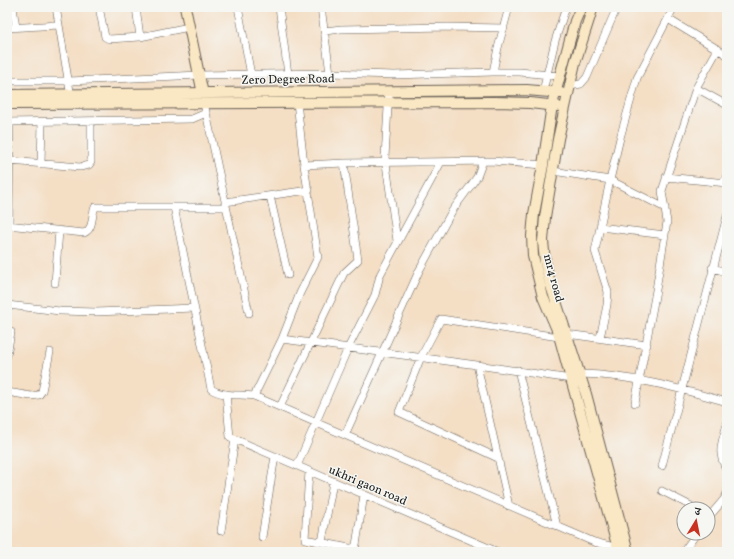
<svg xmlns="http://www.w3.org/2000/svg" width="734" height="559" font-family="Vollkorn,'Noto Serif Devanagari',serif">
  <rect width="100%" height="100%" fill="#f6f6f2"/>
  <filter id="ink" filterUnits="userSpaceOnUse"><feTurbulence type="fractalNoise" baseFrequency=".025" numOctaves="2"/><feDisplacementMap in="SourceGraphic" scale="8" xChannelSelector="R" yChannelSelector="G"/><feConvolveMatrix kernelMatrix="1 2 1 2 8 2 1 2 1" color-interpolation-filters="sRGB"/></filter>
  <filter id="wash" filterUnits="userSpaceOnUse"><feTurbulence type="fractalNoise" baseFrequency=".012" numOctaves="4" result="noise"/><feDisplacementMap in="SourceGraphic" scale="16" xChannelSelector="R" yChannelSelector="G"/><feGaussianBlur stdDeviation="0.9" result="paint"/><feColorMatrix in="noise" values="0 0 0 0 0 0 0 0 0 0 0 0 0 0 0 0 0 1.4 0 .05"/><feComposite in="paint" operator="in"/></filter>
  <g filter="url(#wash)">
    <rect width="100%" height="100%" fill="#f4dec4"/>
  </g>
  <g filter="url(#ink)">
    <g fill="none" stroke-linecap="round" stroke-linejoin="round">
      <defs>
        <path id="street" d="M13,7L16,28
          M56,7L71,97
          M99,7L105,37L109,39L140,37L189,27
          M136,7L140,37
          M238,7L251,75
          M279,7L288,74
          M321,7L330,73
          M668,19L727,55
          M7,28L59,25
          M325,31L341,29L448,27L504,28
          M493,72L498,48L509,7
          M7,81H69L200,75L330,73L394,75L493,72H520L559,76
          M570,86L581,84L587,77L617,7
          M696,88L727,105
          M389,91L385,157L397,241
          M543,91L555,41L566,7
          M204,103L249,313
          M7,122L192,119L206,113
          M10,161L80,167L89,165L91,162V122
          M41,164L42,122
          M304,165L344,163L492,161L543,165
          M553,171L610,180L665,208
          M666,177L727,183
          M724,183L727,175
          M270,196L288,275
          M225,202L309,190
          M174,207L211,389C223,397 240,394 254,396L594,542L618,548
          M7,225L84,233C94,229 91,216 95,207H226
          M9,225L10,122
          M600,227L665,235
          M712,268L727,272
          M55,283L59,231
          M7,305L60,311L96,312L194,308
          M567,334L647,345
          M600,338L607,305L608,292L595,251L610,180L620,138L637,78L674,7
          M282,339L477,365L571,379
          M7,355L11,332
          M477,365L509,506
          M518,370L557,526
          M580,374C631,375 678,388 727,402
          M7,392L31,396L39,395L42,391L50,352
          M226,394L230,437L498,552
          M254,396L282,339L300,293L318,257L304,165L297,102
          M635,403L655,296L667,222L662,191L696,88L718,49
          M280,407L344,273L358,260L344,163
          M727,424C722,443 716,452 727,470
          M345,435L419,271L452,211L477,177L483,161
          M498,458L399,412L421,357L441,319L559,337
          M297,466L348,348L375,295L380,275L441,162
          M662,466L727,216
          M309,471L305,539L349,548H353L356,545L364,495
          M662,491L697,509
          M708,518L725,498L727,493
          M221,531L235,439
          M262,537L275,456
          M322,542L333,482
          M683,552L697,533"/>
        <path id="secondary" d="M185,7L204,99
          M581,7L575,21L552,105L543,165L534,214L532,236L533,256L543,297L558,332L619,552
          M593,7L575,63L558,139L545,217L543,241L545,262L550,283L586,394L628,552
          M7,95L527,90L561,93
          M7,104L494,102L530,103L557,106"/>
      </defs>
      <use href="#street" stroke="#686057" stroke-width="8"/>
      <use href="#secondary" stroke="#686057" stroke-width="12"/>
      <use href="#street" stroke="#fff" stroke-width="7"/>
      <use href="#secondary" stroke="#fae7c3" stroke-width="10"/>
    </g>
  </g>
  <g text-anchor="middle" stroke-width="3" stroke-linejoin="round" paint-order="stroke">
    <g font-size="12" fill="#1c1c1c" stroke="#f6f6f2">
      <text transform="translate(288 79) rotate(-1)" y="4">Zero Degree Road</text>
      <text transform="translate(554 278) rotate(75)" y="4">mr4 road</text>
      <text transform="translate(368 485) rotate(23)" y="4">ukhri gaon road</text>
    </g>
  </g>
  <rect width="734" height="559" fill="none" stroke="#f6f6f2" stroke-width="24"/>
  <g transform="translate(696 521) rotate(10)"><circle r="19" fill="#f6f6f2" stroke="#9f9f9c"/>
  <path d="M0-3L7 15L0 10L-7 15Z" fill="#c8321e"/>
  <text y="-6" font-size="11" font-weight="bold" text-anchor="middle" fill="#1c1c1c">उ</text>
  </g>
</svg>
